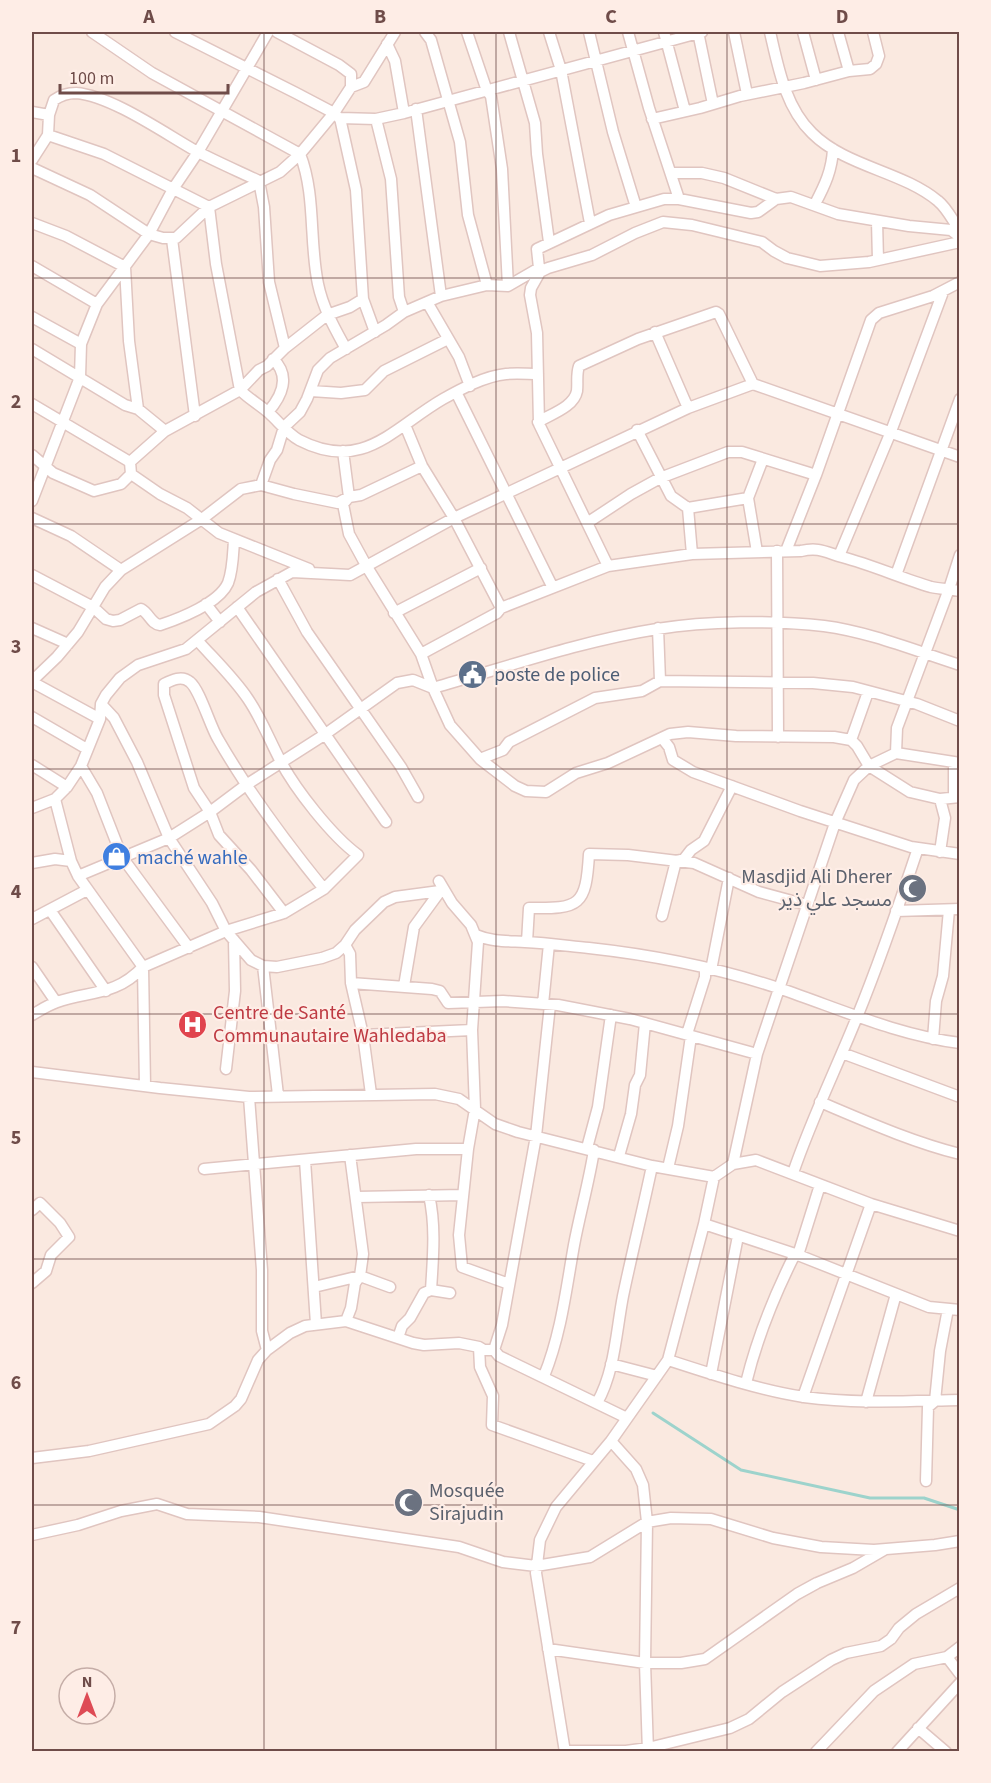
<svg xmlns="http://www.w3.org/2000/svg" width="991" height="1783" font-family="'Source Sans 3','Noto Sans Arabic',sans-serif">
  <rect width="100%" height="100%" fill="#fae9e0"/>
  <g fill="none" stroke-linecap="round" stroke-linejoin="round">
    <path stroke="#9dd3cc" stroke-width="3" d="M653,1413L741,1470L870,1498H924L960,1510"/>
    <defs>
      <path id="street" d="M92,32L152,73L300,154C316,195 309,241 318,284C323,308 334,327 346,349
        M175,32L296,93L334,113L339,118
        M277,32L339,65L351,74V87
        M425,32L431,40L460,142L468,215L487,285
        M467,32L487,91L491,96L502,169L508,286
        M509,32L535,123L537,154L549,242
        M549,32L561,70L590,223
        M589,32L613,132L636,207
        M628,32L649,108L679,199
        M664,32L685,111
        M698,32L713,104
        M734,32L747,94
        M770,32C778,66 785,107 812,133C846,167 902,171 938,201C947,208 953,221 960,231
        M803,32L816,80
        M838,32L849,71
        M387,44L395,61L404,113
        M416,109L441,296
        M32,112L49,115
        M376,119L391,179L399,297L404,312L441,296L487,285L508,286L539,268L537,249L609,215L664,199H679L751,213L758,212L776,199L791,197L838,214L909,226L951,230L960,237
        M652,119L700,108L740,96L804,83L849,71L870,69L876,64L879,56L873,32
        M48,135L104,154L209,207L216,264L240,390C249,399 260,405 269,413C279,422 287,433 299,440C363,473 393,428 443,399C461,389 485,376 506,374C517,373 528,374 538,374
        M32,160L48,135L49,115L54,100C61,95 67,93 76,93C112,96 164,133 196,151C217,162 238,171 259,181L264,207L269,282L285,348L267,366L259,370L240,390L165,431L138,409L125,405L32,349
        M32,168L90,195L149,234L163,238H176L209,207L280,172L300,154L334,113L351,87L364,82L395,32
        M671,173H702L724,178L776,199
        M815,204C825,185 832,170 833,149
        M877,221L878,260
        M32,223L66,236L125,267L129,341L138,409
        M172,239L195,416
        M32,266L97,304
        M363,299L375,332
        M427,302L459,357L470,386
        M32,317L81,344
        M655,332L688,408
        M285,348L327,315L350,307L363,299L356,190L340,118L376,119L404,113L702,32
        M311,391L341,393L365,390L384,371L448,339
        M456,392L552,586
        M32,404L130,462
        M268,412C282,396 291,376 273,359
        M538,422C551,414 574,407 577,391C578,382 576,375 579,366L638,339L716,312L719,314L753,384
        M405,425L422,466L454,518L501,608L497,613L421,654
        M637,430L671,496L688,508L692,554
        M343,451L349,497L343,504L349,534L367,567L421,654L433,688L450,725L480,759L515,786L526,791L546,792L576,773L608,763L670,734L688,732L736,736L834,737L851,740L857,746L869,766L910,792L940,799L960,797
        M32,455L53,473L94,491L121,484L131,474L130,462
        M130,462L165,431
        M131,474L160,494L187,508L219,533L309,569
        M261,485L270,460L277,450L284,427L300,412L307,399L318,370L330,358L386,325L404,312
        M32,501L80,377L81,344L97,304L149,234L173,189L198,152L268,32
        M688,508L748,498
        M32,518L71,536L121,570
        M587,523L631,494L660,478L728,452H742L816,475
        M777,551L778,737
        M786,551L816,475L871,320L879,313L933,296L960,282
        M757,552L748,498L763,459
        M839,556L890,434L943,292
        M608,566L539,424L537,333L530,295L531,288L540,272L548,268L592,255L635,233L663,222L692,225L762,242L774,251L787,258L820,266L869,262L960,242
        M32,575L93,607L106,619L113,621L120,620L141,609C149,613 151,624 160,625C181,618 219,603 228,583C233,570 233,554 234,540
        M896,575L960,399
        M278,579L307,632L401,767L418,797
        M206,604L220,622
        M237,607L386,822
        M501,608L608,566L692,554L801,551C819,547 825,552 842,557C872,565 901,578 931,587C940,589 950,589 960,591
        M394,613L481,568
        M32,628L68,644
        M658,628L660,681
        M32,681L57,657L78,632L105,587L121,570L202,519L241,489L261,485L294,494L338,503L349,497L361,495L422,466
        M32,682L100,719
        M433,688C507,667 581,641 657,629C706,621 775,620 824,626C870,632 916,651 960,665
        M101,704L114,718L137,762L169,838L212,903L226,931L251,960L263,966L277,967L322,958L336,953L345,945L355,930L384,902L395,897L440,891
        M32,717L87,749
        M662,738L669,747L673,760L693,772L800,811L911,847L960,854
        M851,740L868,692
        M896,753L897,728L949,589L960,555
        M480,759L503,750L509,742L595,698L642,691L660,681L813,683L853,687L917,704L960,721
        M954,762V797
        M32,765L67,787
        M81,766L97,793L122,857L189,948
        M55,799L71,861L78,876L143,967L145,1086
        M32,808L55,799L67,787L81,766L100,719L101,704L106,695L120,678L138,665L186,649L256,592L292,572L350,575L454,518L688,408L753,384L960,457
        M940,852L945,818L940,799
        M32,863L55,859L71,861
        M78,876L169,838L210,812L246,785L324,735L397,683L413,680L433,688
        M439,881L452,903L471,925L478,942L472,1030L475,1109L468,1149L459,1235L462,1267L509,1284
        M50,910L106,991
        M896,911L960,909
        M284,913L251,870L219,835L210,812L194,788L164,695V684C172,680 182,675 190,682C200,690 210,726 218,739C249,793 285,841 324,889
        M662,916L676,861L684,859L691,850L704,841L732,786
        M32,919L87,890
        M476,935C492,942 509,941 525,942C547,943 568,946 589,948C653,955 719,968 781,989C840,1009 897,1035 960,1043
        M527,942L529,908C580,909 586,906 589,854L628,855L694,863L759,892L807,905
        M345,945L350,954L351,983L363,1035L371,1094
        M263,966L278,1095
        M32,967L56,1002
        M711,970L729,878
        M351,983L432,989L440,991L448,1003L503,1001L558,1005L630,1019L757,1054
        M404,986L414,927L441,890
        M543,1004L549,944
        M32,1015C39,1011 48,1005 57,1002C89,991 116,996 143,967L226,931L284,913L324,889L358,855C332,836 295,789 280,760C269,739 261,718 248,699C234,678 214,659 197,640
        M687,1034L705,977V968
        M363,1035L472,1030
        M933,1039L936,1001L943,976L949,910
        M842,1053L960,1097
        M226,1069L235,991L234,940
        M32,1072L160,1088L249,1097L435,1094L459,1099L495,1124L518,1132L652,1166L714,1177
        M249,1097L262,1270V1331L267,1350
        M820,1102C865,1121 912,1142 960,1154
        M587,1148L598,1107L611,1015
        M619,1156L631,1114L635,1085L640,1075L645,1023
        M305,1160L316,1324
        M733,1164L756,1160L871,1204L960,1231
        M668,1168L678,1126L691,1036
        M204,1169L416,1149H468
        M793,1173C811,1120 836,1069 857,1017C880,961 899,905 918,848
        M429,1195C436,1226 433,1258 431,1290
        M357,1197L463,1195
        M32,1210L40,1203L60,1223L69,1237L51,1255L46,1271L32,1283
        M704,1224L798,1255L929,1307L960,1310
        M314,1287L360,1276L390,1287
        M346,1321L351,1308L355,1283L360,1276L363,1254L350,1155
        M398,1338L402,1326L410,1318L424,1293L431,1290L450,1293
        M479,1347L480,1367L493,1396L492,1425L593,1461
        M494,1350L502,1325L536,1136L550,1005
        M668,1360C711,1374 759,1390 804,1397C856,1404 907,1401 960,1400
        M611,1364L657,1376
        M711,1374L738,1236
        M544,1376C561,1334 566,1290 574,1245C580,1213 589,1182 594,1150
        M746,1383C757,1338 773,1298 794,1256L798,1255L820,1185
        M803,1397L871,1204
        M866,1402L896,1294
        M597,1403C615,1371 616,1332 623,1296C632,1253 643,1209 652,1166
        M611,1441L636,1469L643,1485L647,1522L645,1663L648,1752
        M32,1458L89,1451L209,1424L235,1406L241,1399L258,1360L267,1350L290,1333L305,1326L346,1321L413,1343L424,1345L459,1343L479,1347L484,1350H494L499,1356L627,1418
        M926,1481L928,1407L935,1401L940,1351L948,1309
        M32,1535L78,1525L121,1511L157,1504L187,1514L259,1517L459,1547L503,1562L536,1566L590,1557L647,1522L671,1518L711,1519L773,1538L821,1547L874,1550L935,1545L960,1541
        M548,1649L645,1663H681L705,1659L797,1594L817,1583L853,1568L884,1550
        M947,1657L960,1647
        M918,1728L946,1752
        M565,1751H626L648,1748L730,1728L749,1719L782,1692L831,1660L846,1653L881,1646L891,1639L899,1628L916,1614L960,1588
        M565,1752L536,1573L540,1540L556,1507L611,1441L668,1360L704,1224L714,1177L733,1164L757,1054L835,823L854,780L869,766L896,753L960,763
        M816,1752L874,1691L914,1664L947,1657L960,1674
        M897,1752L960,1683"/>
    </defs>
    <use href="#street" stroke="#e0c5c0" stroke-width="13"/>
    <use href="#street" stroke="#fff" stroke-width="10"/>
  </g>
  <path fill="none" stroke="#6f4c49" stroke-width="1.5" stroke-opacity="0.55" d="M264,32V1752M496,32V1752M727,32V1752M32,278H960M32,524H960M32,769H960M32,1014H960M32,1259H960M32,1505H960"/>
  <defs>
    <symbol id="civic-disc" viewBox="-11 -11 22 22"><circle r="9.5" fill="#5c6f8a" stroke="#feede6"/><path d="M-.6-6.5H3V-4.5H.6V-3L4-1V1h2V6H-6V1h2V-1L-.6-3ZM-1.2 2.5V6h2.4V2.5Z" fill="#fff"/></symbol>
    <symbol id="shop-disc" viewBox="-11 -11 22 22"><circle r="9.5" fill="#3f7fe0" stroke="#feede6"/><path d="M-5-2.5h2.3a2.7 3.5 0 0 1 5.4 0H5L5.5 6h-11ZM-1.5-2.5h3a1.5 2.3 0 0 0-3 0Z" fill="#fff"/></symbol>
    <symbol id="mosque-disc" viewBox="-11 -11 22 22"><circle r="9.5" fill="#6b7280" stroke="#feede6"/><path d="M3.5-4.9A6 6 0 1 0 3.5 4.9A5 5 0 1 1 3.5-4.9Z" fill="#fff"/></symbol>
    <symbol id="hospital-disc" viewBox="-11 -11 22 22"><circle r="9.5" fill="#e0444e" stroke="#feede6"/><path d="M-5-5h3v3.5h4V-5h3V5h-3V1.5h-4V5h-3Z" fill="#fff"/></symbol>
  </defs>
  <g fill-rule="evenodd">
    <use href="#civic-disc" x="456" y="658" width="33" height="33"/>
    <use href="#shop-disc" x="100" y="840" width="33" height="33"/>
    <use href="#mosque-disc" x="896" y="872" width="33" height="33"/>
    <use href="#hospital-disc" x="176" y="1008" width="33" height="33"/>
    <use href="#mosque-disc" x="392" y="1486" width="33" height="33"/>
  </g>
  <g text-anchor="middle" stroke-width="4.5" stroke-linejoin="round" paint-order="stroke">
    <g font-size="20" fill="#4e5e75" stroke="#feede6" text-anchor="start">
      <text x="494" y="681">poste de police</text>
    </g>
    <g font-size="20" fill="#366cbe" stroke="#feede6" text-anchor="start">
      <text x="137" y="864">maché wahle</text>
    </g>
    <g font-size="20" fill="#5b616d" stroke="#feede6" text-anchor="end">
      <text x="892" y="883">Masdjid Ali Dherer<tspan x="892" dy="23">مسجد علي ذير</tspan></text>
      <text x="429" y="1497" text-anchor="start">Mosquée<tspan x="429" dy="23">Sirajudin</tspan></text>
    </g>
    <g font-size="20" fill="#be3a42" stroke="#feede6" text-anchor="start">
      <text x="213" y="1019">Centre de Santé<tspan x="213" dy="23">Communautaire Wahledaba</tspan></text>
    </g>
  </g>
  <rect width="991" height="1783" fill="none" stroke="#feede6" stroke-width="66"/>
  <g transform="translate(87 1696)"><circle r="28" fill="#feede6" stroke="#c5ada7" stroke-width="1.5"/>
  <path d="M0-4.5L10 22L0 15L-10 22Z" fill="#de4b55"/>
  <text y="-9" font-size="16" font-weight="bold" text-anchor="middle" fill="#6f4c49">N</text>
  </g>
  <path d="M60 84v9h168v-9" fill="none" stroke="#6f4c49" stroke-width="3"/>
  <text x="69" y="84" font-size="18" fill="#6f4c49" stroke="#feede6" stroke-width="4.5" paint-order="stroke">100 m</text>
  <rect x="33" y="33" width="925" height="1717" fill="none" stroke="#6f4c49" stroke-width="2"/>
  <g font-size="20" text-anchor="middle" font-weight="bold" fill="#6f4c49">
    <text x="149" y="23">A</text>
    <text x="380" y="23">B</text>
    <text x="611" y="23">C</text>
    <text x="842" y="23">D</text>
    <text x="16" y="162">1</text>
    <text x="16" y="408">2</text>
    <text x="16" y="653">3</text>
    <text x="16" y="898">4</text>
    <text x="16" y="1144">5</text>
    <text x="16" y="1389">6</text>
    <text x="16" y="1634">7</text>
  </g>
</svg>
